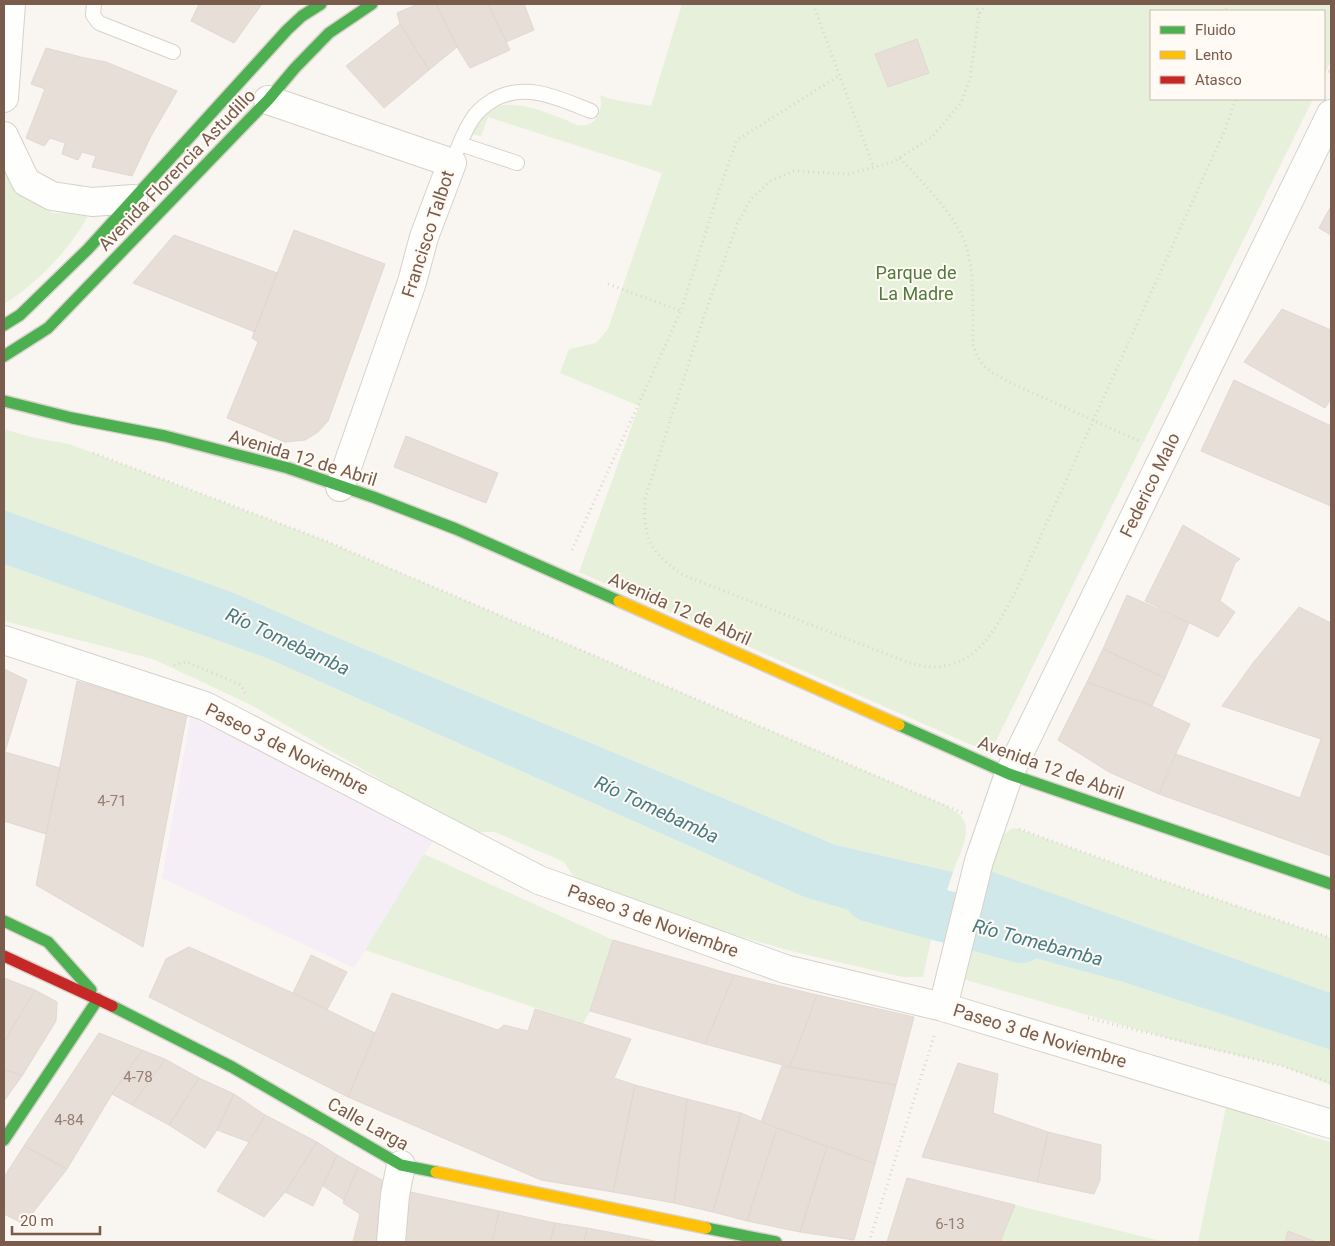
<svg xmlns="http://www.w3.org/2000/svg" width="1335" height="1246" font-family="Roboto,sans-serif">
  <rect width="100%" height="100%" fill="#f9f5f0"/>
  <path fill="#f6eef6" d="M192,709L434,839L354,968L162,878Z"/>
  <path fill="#e7f0db" d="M682,4H1331V61L1324,76V11H1151V99H1313L990,753L579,572L639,406L560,373L569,349L596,343L608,329L662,173L488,117L481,136L471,134C473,125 477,121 483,115C504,94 540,110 563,119C568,120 572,124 577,125C596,129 604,110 600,95L610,99L651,106Z
    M4,156L21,195L53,213L89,214C71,248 37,284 4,304Z
    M4,429L31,437L69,444L321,539L947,806C952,810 960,813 963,819C972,833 958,857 953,872L836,845L319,630L237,594L4,510Z
    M4,564L269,659L804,897L932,935L923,977H903L799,953L713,929L575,879L564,862L495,832H472L251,705L153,659L4,621Z
    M1015,828L1169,883L1331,938V993L990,871C995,857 998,831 1015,828Z
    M424,854L613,940L590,1011L583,1024L365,950Z
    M972,941L1123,982L1331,1050V1085L1282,1066L1181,1042L963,979Z
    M1226,1107L1312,1137L1331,1142V1242H1316L1288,1231L1285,1242H1198Z
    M1015,1205L1165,1242H1000Z"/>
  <path fill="#d0e8ea" d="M4,510L237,594L319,630L836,845L953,872L932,935L804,897L269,659L4,564Z
    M990,871L1331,993V1050L1123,982L972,941Z"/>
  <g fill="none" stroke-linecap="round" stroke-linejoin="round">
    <path stroke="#d0e8ea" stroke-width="52" d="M870,896L1021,937"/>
  </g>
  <path fill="#e6ded7" stroke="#e2d8d2" d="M199,4H262L234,43L191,21Z
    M418,4H436L457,47L429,70L400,24L397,13Z
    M436,4H488L510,50L470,68L457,47Z
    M488,4H524L534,30L506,42Z
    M400,24L429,70L384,108L346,66Z
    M917,39L929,73L888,87L875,54Z
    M46,48L85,58L106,62L177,91L151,136L132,176L92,167L96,156L82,152L78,160L62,154L65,143L50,138L44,146L26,138L45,89L31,84Z
    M1331,206V235L1319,228Z
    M294,230L385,264L328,421L318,432L305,440L285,442L227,418L258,342L252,338Z
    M174,235L277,273L255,332L133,283Z
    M1282,309L1331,330V399L1325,408L1244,362Z
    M1234,380L1331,426V506L1201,451Z
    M406,436L498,473L486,503L394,467Z
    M1183,525L1240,559L1235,563L1220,601L1235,612L1218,637L1145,601Z
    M1127,595L1189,623L1165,678L1103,649Z
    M1299,607L1331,623V856L1159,794L1176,754L1300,798L1321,739L1222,706L1253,663Z
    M1103,649L1165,678L1152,706L1087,682Z
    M4,669L27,680L4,755Z
    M77,681L187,714L143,947L36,885Z
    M1087,682L1152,706L1190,724L1168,770L1159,794L1109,772L1058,740Z
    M5,752L60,768L46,834L4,821Z
    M613,940L734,975L705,1044L590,1011Z
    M189,947L293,993L375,1033L348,1097L149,997L166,959Z
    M311,955L347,972L327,1010L293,993Z
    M734,975L817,995L790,1067L705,1044Z
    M4,978L35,990L4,1042Z
    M35,990L57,1002L56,1021L22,1076L4,1069V1042Z
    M392,993L498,1030L504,1025L528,1031L535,1009L631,1039L614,1078L635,1085L613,1192L541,1180L348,1097Z
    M817,995L914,1017L896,1085L790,1067Z
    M99,1033L142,1050L112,1094L67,1169L24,1146Z
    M142,1050L165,1059L132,1105L112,1094Z
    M165,1059L199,1078L169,1125L132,1105Z
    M958,1063L998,1074L993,1113L1048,1132L1037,1182L922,1157Z
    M782,1066L896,1085L875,1164L761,1122Z
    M4,1069L22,1076L4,1101Z
    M199,1078L234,1094L217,1130L205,1148L169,1125Z
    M635,1085L687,1099L674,1203L613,1192Z
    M234,1094L265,1115L249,1142L217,1130Z
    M687,1099L741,1113L713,1212L674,1203Z
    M741,1113L777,1128L747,1221L713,1212Z
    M265,1115L317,1142L285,1192L264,1217L217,1191L249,1142Z
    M777,1128L827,1146L800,1232L747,1221Z
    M1048,1132L1101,1145L1100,1180L1094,1194L1037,1182Z
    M317,1142L337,1155L313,1206L285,1192Z
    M24,1146L67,1169L24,1224L4,1214V1177Z
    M827,1146L875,1164L854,1240L800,1232Z
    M337,1155L358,1167L344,1200L323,1186Z
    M358,1167L382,1180L376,1242H353L360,1214L343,1203Z
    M907,1178L1015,1205L1000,1242H887Z
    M410,1192L499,1211L492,1242H404Z
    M499,1211L555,1223L550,1242H492Z
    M555,1223L587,1228L584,1242H550Z
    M587,1228L629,1236L628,1242H584Z
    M1288,1231L1316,1242H1285Z
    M629,1236L660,1242H628Z"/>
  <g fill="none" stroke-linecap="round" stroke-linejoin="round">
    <defs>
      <path id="lane" d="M94,4L93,15L99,23L173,52
        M460,144L517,163
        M452,163C458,148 464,131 473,118C478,110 485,105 493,100C526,81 560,99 591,111"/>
      <path id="street" d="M4,98L11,4
        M268,100L452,163L424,237L412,282L340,487
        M4,136L26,182L52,196L92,202L133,199
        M4,640L205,706L539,880L785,969L943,1007L1331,1124
        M943,1007L979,861L1009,774L1331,114
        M391,1242L395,1195L401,1165"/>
      <path id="fast" d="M4,325L20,315L88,249L287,30L302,16L321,4
        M4,356L48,328L268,100L295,68L329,33L372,4
        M4,401L72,418L165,436L288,468L373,497L456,529L619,601
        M899,725L1009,774L1331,884
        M4,921L48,942L91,990
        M112,1006L232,1067L401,1165L436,1172
        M4,1140L98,999
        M706,1228L776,1242"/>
      <path id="slow" d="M619,601L899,725
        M436,1172L706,1228"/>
      <path id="jam" d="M4,956L112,1006"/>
    </defs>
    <use href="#lane" stroke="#d7d1cb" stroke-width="16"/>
    <use href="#street" stroke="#d7d1cb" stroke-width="30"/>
    <use href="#fast" stroke="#d9d2cb" stroke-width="14"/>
    <use href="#slow" stroke="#d9d2cb" stroke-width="14"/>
    <use href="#jam" stroke="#d9d2cb" stroke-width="14"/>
    <path stroke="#dcd5d0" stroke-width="3" stroke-dasharray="1 4" stroke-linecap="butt" d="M813,4L874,168
      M975,4L979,14
      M986,4L979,14L970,79L961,103L932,137L893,162L848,174L794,171L770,181L751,199L738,222L703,319L645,499C643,539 650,552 683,575L912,664C919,665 927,667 935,667C980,665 996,626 1015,593L1224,132L1236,99
      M1223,4L1228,11
      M1324,69L1331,72
      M900,158C923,184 952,210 965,243C976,273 972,313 973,345L977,356L984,366L993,373L1011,383L1139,441
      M608,284L681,311
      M93,453L321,539L965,814
      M572,550L681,311L719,190L737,140L840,75
      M174,665L187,662L241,685L245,693
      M1019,829L1169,883L1331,938
      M1088,1018L1282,1066L1331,1083
      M869,1242L935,1033"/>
    <use href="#lane" stroke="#fefefd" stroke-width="14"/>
    <use href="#street" stroke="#fefefd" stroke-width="28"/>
    <use href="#fast" stroke="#4caf50" stroke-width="11"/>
    <use href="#slow" stroke="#ffc107" stroke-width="11"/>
    <use href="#jam" stroke="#c62828" stroke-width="11"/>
  </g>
  <g text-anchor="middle" stroke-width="4" stroke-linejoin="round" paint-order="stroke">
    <g font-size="15" fill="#977e72">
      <text x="112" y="806">4-71</text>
      <text x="138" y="1082">4-78</text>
      <text x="69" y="1125">4-84</text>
      <text x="950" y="1229">6-13</text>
    </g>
    <g font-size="18" fill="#7a5c4d" stroke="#fffaf3">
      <text transform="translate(177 170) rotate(-46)" y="6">Avenida Florencia Astudillo</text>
      <text transform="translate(428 234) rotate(-72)" y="6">Francisco Talbot</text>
      <text transform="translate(303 458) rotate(17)" y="6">Avenida 12 de Abril</text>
      <text transform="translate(1150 485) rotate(-64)" y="6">Federico Malo</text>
      <text transform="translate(680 609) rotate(24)" y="6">Avenida 12 de Abril</text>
      <text transform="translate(287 749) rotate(27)" y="6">Paseo 3 de Noviembre</text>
      <text transform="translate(1051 768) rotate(20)" y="6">Avenida 12 de Abril</text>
      <text transform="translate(653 921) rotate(20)" y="6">Paseo 3 de Noviembre</text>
      <text transform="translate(1040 1036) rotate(17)" y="6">Paseo 3 de Noviembre</text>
      <text transform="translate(368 1124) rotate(29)" y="6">Calle Larga</text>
    </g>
    <g font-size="18" fill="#537a41" stroke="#fffaf3">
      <text x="916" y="279">Parque de<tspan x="916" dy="21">La Madre</tspan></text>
    </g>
    <g font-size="19" font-style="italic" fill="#437c86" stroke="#fffaf3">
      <text transform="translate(288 641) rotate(25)" y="7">Río Tomebamba</text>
      <text transform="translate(657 809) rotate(25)" y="7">Río Tomebamba</text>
      <text transform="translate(1038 942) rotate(15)" y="7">Río Tomebamba</text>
    </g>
  </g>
  <rect width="1335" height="1246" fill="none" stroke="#7a5c4d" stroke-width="10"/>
  <rect x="1150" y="10" width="175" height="90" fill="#fffaf3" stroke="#cabbb1"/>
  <rect x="1160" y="26" width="25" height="8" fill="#4caf50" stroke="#cabbb1"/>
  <text x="1195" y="35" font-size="15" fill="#7a5c4d">Fluido</text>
  <rect x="1160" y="51" width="25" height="8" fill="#ffc107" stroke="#cabbb1"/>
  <text x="1195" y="60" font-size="15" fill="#7a5c4d">Lento</text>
  <rect x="1160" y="76" width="25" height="8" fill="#c62828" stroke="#cabbb1"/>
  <text x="1195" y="85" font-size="15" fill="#7a5c4d">Atasco</text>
  <path d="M12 1226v8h88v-8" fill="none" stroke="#7a5c4d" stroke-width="2.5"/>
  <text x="20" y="1226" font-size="15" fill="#7a5c4d" stroke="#fffaf3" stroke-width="4" paint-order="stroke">20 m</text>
</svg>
